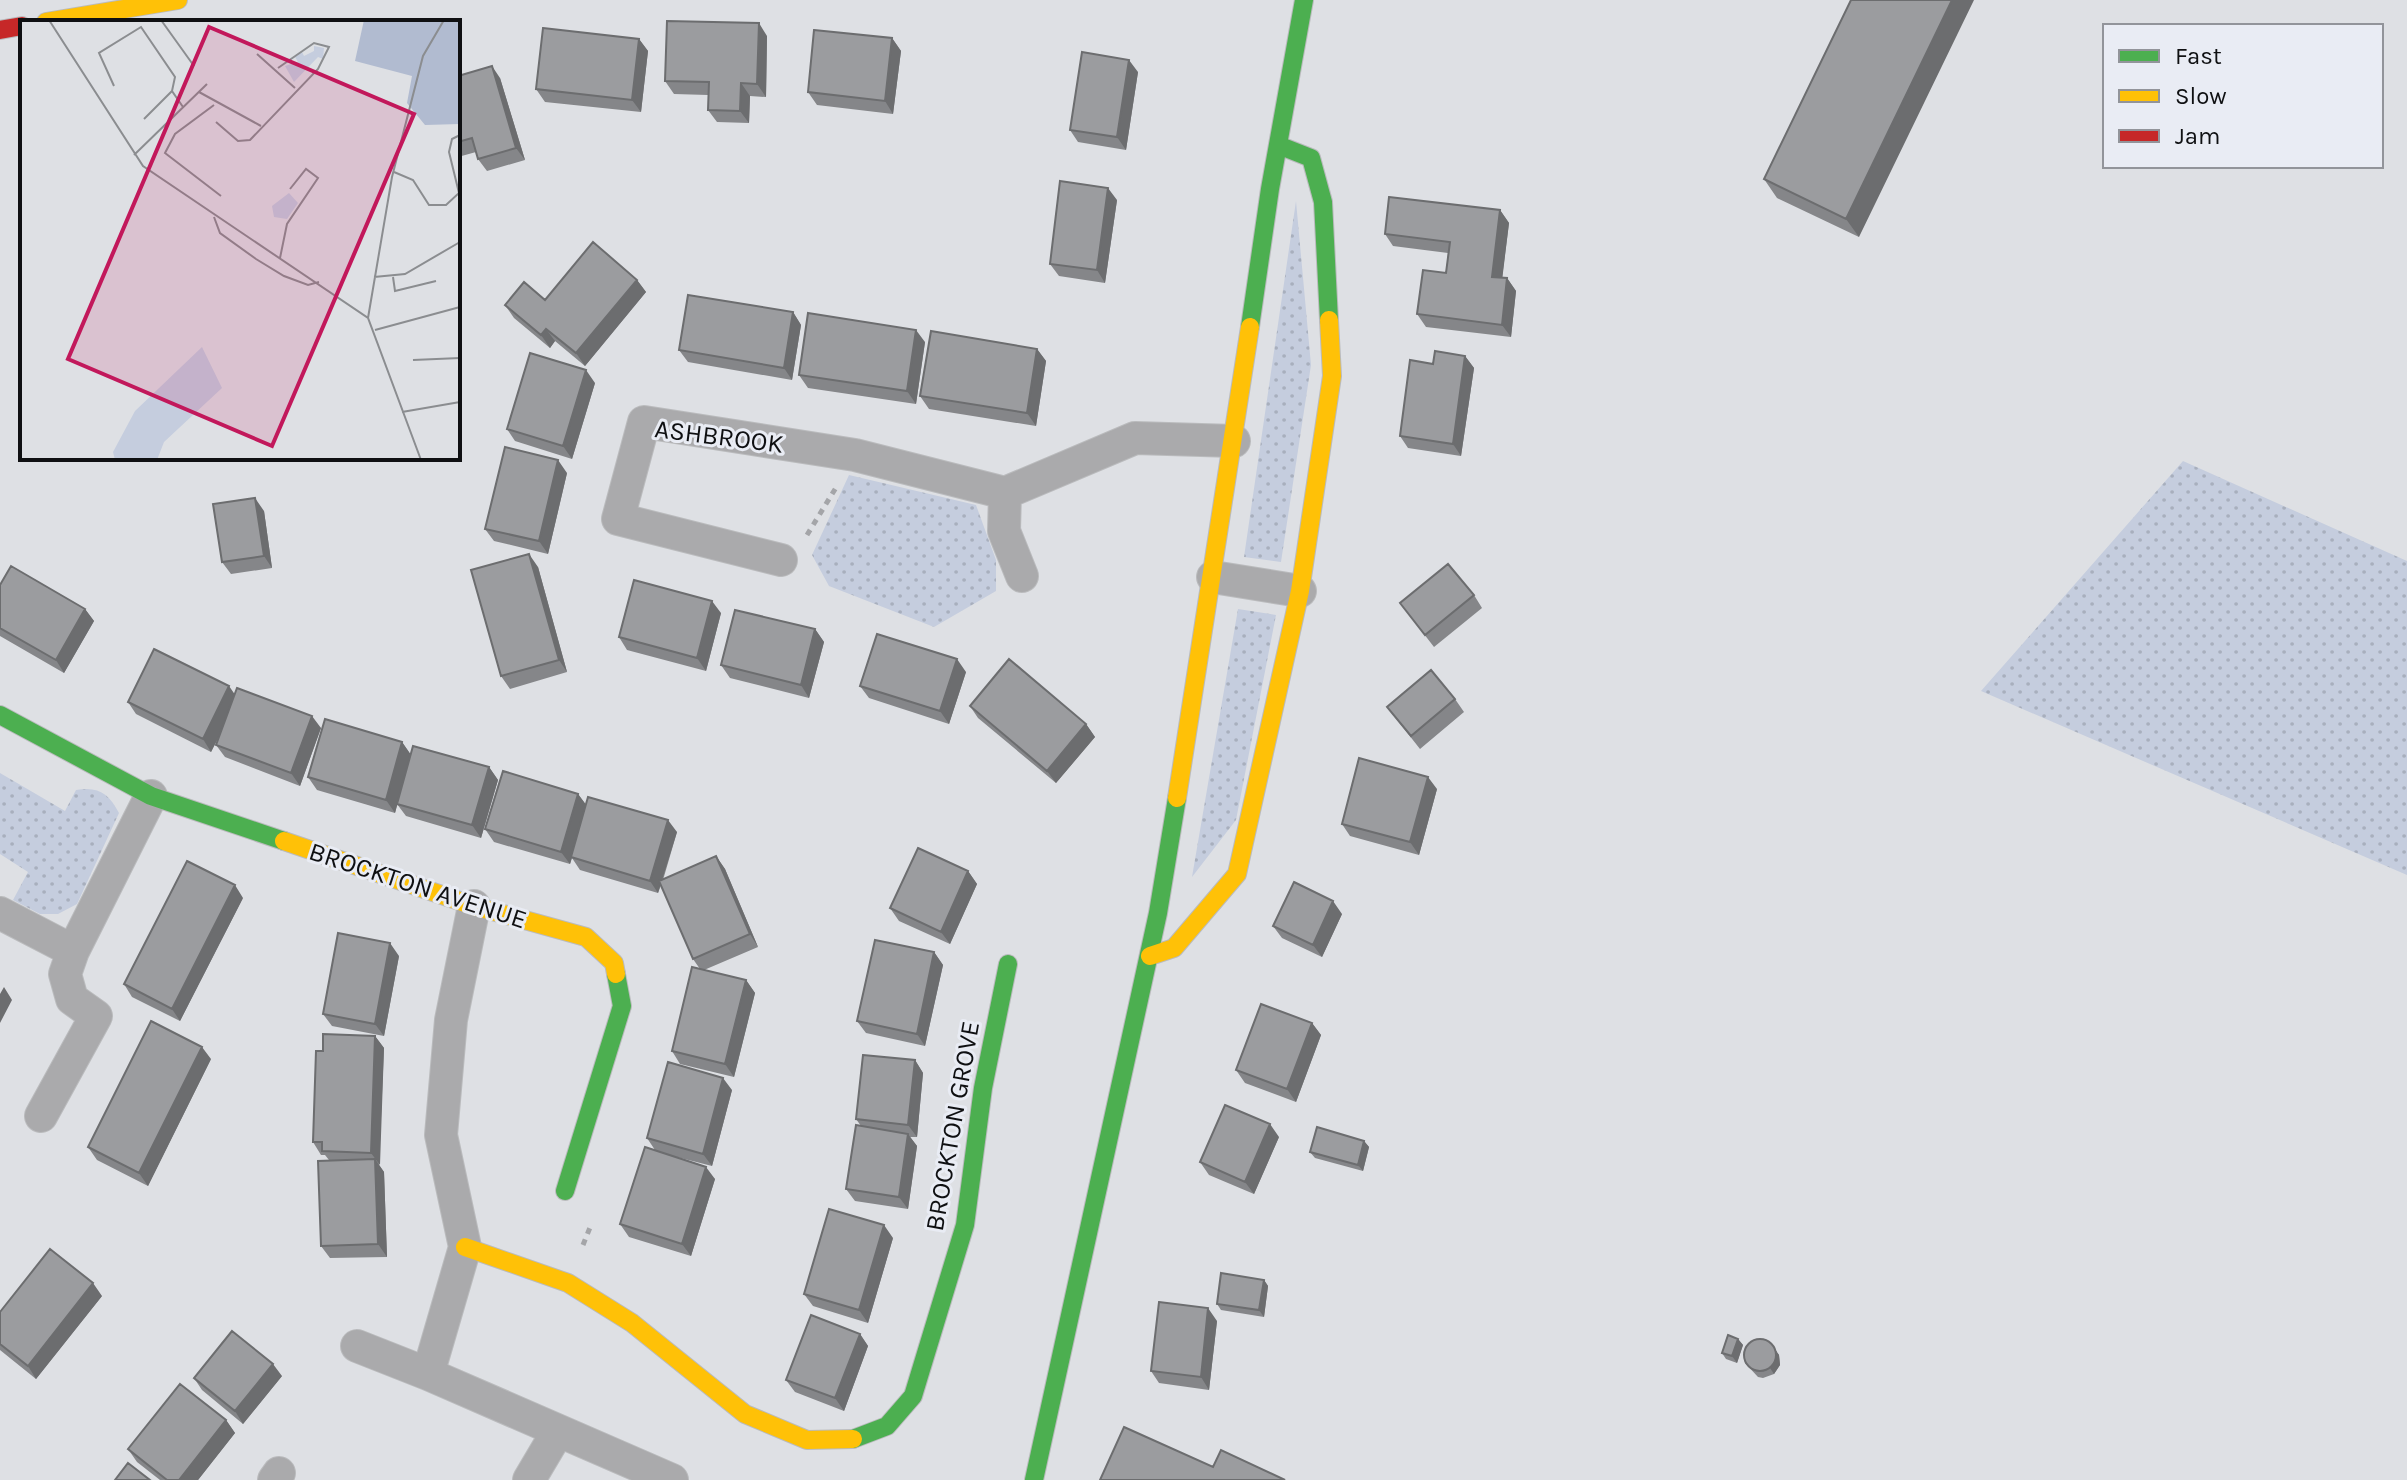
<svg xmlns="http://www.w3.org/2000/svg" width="2407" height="1480" font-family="Karla,sans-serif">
  <defs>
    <pattern id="grass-dots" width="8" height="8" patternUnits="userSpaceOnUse" patternTransform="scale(2)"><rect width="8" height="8" fill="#c5cdde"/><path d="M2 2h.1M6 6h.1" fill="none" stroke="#a8afbd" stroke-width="1.8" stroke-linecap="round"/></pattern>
  </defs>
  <rect width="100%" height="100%" fill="#dee0e4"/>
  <path fill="url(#grass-dots)" d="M1296,201L1311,365L1281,562L1244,557Z
    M2183,461L2407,561V875L1981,691Z
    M849,475L976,505L996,560V591L934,627L829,586L812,555Z
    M1238,609L1276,615L1236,820L1192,877Z
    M0,773L65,811L76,790C99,786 109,794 119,813L77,904L58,914H40L13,900L28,872L0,854Z"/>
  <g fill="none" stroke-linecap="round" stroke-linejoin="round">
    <defs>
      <path id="street" d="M1005,493L1004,531L1022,576
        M781,560L618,519L644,422L855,455L1005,493L1135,438L1234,441
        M1213,577L1300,591
        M0,913L73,951
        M41,1116L96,1016L72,999L65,974L73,951L151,796
        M357,1346L428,1374L672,1480
        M428,1374L465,1247L441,1135L451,1020L474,906
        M274,1480L279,1473
        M529,1480L558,1431"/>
      <path id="fast" d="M1278,145L1311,158L1323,202L1329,320
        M1250,327L1270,189L1304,0
        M0,715L151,796L284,841
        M565,1191L622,1006L616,974
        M853,1439L887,1426L913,1396L965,1225L983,1088L1008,964
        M1034,1480L1158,913L1177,798"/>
      <path id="slow" d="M46,22L178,0
        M1177,798L1250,327
        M284,841L474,906L586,937L614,963L616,974
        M1150,956L1174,948L1237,874L1300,591L1332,376L1329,320
        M465,1247L568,1283L632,1323L745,1414L807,1440L853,1439"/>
      <path id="jam" d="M0,30L22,26"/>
    </defs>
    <use href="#street" stroke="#babbbd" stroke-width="34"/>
    <use href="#fast" stroke="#babbbd" stroke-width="20"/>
    <use href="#slow" stroke="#babbbd" stroke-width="20"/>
    <use href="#jam" stroke="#babbbd" stroke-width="20"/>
    <path stroke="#a4a5a8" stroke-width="5" stroke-dasharray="6 6" stroke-linecap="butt" d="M807,535L837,486
      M583,1245L591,1225"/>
    <use href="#street" stroke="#aaaaac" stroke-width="32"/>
    <use href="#fast" stroke="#4caf50" stroke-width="18"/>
    <use href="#slow" stroke="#ffc107" stroke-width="18"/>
    <use href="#jam" stroke="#c62828" stroke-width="18"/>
  </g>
  <path fill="#858689" d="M1851,0L1859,237L1777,198L1764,179Z
    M767,36L766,97L750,96L749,123L717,122L708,110V95L674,94L665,81Z
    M892,38L901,51L893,114L817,105L808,92Z
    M639,39L648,51L641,112L545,102L536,89Z
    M1138,72L1126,150L1078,142L1070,130Z
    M458,76L500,78L525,160L487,171L478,159L476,152L458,157Z
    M1117,200L1105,283L1059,276L1050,264Z
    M1500,210L1509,223L1502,278H1507L1516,291L1511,337L1426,327L1417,314L1446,273L1448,253L1393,246L1385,234Z
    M637,280L646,292L585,366L555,341L550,348L514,318L505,305L545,300Z
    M793,312L801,325L792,380L688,362L679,350Z
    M925,342L916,404L808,388L799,375Z
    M1037,349L1046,361L1036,426L929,409L920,396Z
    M1465,356L1474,368L1461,456L1408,448L1400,436L1433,364Z
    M595,383L572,459L515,441L507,429Z
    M567,473L548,554L494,541L485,529Z
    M264,511L272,568L231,574L222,562Z
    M538,567L567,672L510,689L501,676Z
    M0,585L85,609L94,621L64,673L0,636Z
    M1474,595L1482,608L1434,647L1400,603Z
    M721,613L706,671L627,650L619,637Z
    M815,629L824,642L809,698L730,678L721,665Z
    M966,672L949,724L869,698L860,686Z
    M235,695L321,728L300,786L225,757L216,745L219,736L211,752L136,714L128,702Z
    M1455,699L1464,712L1420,749L1387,707Z
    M970,706L1086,724L1095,737L1056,783L978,718Z
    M402,742L411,755L489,767L498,780L481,838L406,816L397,804L401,789L395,813L317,790L308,777Z
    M1437,789L1419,855L1350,836L1342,824Z
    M578,794L586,805L677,832L663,880L716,856L725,869L758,947L704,970L746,980L755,993L734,1077L680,1064L672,1051L700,969L693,959L661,885L658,893L580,870L572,858L570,864L494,842L485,829Z
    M968,871L977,884L950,944L899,921L890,908Z
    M243,898L180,1021L132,997L124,984Z
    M1342,914L1322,957L1282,938L1273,926Z
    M934,952L943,965L925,1046L866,1033L857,1021Z
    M399,956L384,1036L332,1026L323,1014Z
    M1312,1023L1321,1035L1296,1102L1245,1083L1236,1070Z
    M375,1036L384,1048L379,1165L384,1172L387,1257L330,1258L321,1246L329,1160L325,1155H321L313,1142L323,1051Z
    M211,1059L148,1186L97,1160L88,1147Z
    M915,1060L923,1073L917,1137H910L917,1146L908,1209L855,1201L846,1189L861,1126L856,1119Z
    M732,1090L712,1166L665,1154L715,1179L691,1256L629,1237L620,1224L655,1150L647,1138Z
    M1279,1137L1254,1194L1209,1175L1200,1162Z
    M1364,1141L1369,1147L1363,1171L1315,1158L1310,1152Z
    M893,1238L868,1323L813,1306L804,1294Z
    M1264,1280L1268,1286L1264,1317L1221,1310L1217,1304Z
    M102,1296L36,1379L0,1350V1312Z
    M1217,1321L1209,1390L1159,1383L1151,1371Z
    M860,1334L868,1346L844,1411L795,1392L786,1380Z
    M1738,1339L1743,1345L1737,1363L1726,1359L1722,1353Z
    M1774,1348L1779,1355L1780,1365L1774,1374L1763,1378L1758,1377L1745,1363Z
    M282,1376L243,1424L202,1390L194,1378Z
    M226,1420L235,1433L198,1480H160L137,1462L128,1449Z"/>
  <path fill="#6c6d6f" d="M1952,0H1974L1859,237L1846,219Z
    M759,23L767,36L766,97L757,84Z
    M892,38L901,51L893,114L885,101Z
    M639,39L648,51L641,112L632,100Z
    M1129,60L1138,72L1126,150L1117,137Z
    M492,66L500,78L525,160L516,148Z
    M741,83L750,96L749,123L740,111Z
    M1108,188L1117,200L1105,283L1097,270Z
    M1500,210L1509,223L1501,289L1492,277Z
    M1507,278L1516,291L1511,337L1502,325Z
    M637,280L646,292L585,366L576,353Z
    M793,312L801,325L792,380L784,368Z
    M546,329L555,341L550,348L541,335Z
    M916,330L925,342L916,404L907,391Z
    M1037,349L1046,361L1036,426L1027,413Z
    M1465,356L1474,368L1461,456L1453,444Z
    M586,370L595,383L572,459L563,446Z
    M558,460L567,473L548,554L539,541Z
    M255,498L264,511L272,568L264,556Z
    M529,554L538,567L567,672L559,660Z
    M712,601L721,613L706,671L697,658Z
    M85,609L94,621L64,673L56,660Z
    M815,629L824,642L809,698L801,685Z
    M957,659L966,672L949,724L940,711Z
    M229,686L238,699L211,752L203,739Z
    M312,716L321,728L300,786L291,773Z
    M1086,724L1095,737L1056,783L1047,771Z
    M402,742L411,755L395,813L386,800Z
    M489,767L498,780L481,838L472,825Z
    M1428,777L1437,789L1419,855L1410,842Z
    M578,794L587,806L570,864L561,852Z
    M668,820L677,832L658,893L650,881Z
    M716,856L725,869L758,947L750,934Z
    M968,871L977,884L950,944L941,932Z
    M235,885L243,898L180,1021L172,1009Z
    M1333,901L1342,914L1322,957L1313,945Z
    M390,943L399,956L384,1036L375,1024Z
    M934,952L943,965L925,1046L917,1034Z
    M746,980L755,993L734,1077L725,1064Z
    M4,987L12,1000L0,1023V994Z
    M1312,1023L1321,1035L1296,1102L1287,1089Z
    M375,1036L384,1048L380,1165L371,1153Z
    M202,1047L211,1059L148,1186L139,1173Z
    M915,1060L923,1073L917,1137L908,1125Z
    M723,1078L732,1090L712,1166L703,1154Z
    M1270,1124L1279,1137L1254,1194L1245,1182Z
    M908,1134L917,1146L908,1209L899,1197Z
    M1364,1141L1369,1147L1363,1171L1358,1165Z
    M375,1159L384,1172L387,1257L378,1244Z
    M706,1167L715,1179L691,1256L682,1244Z
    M884,1225L893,1238L868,1323L859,1310Z
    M1264,1280L1268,1286L1264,1317L1259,1310Z
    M93,1283L102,1296L36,1379L28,1366Z
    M1208,1308L1217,1321L1209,1390L1201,1377Z
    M860,1334L868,1346L844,1411L835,1398Z
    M1738,1339L1743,1345L1737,1363L1732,1356Z
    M1774,1348L1779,1355L1780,1365L1774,1374L1770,1368Z
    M273,1364L282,1376L243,1424L235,1411Z
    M226,1420L235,1433L198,1480H179Z"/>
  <path fill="#9b9c9f" stroke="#6c6d6f" stroke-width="2" d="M1851,0H1952L1846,219L1764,179Z
    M667,21L759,23L757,84L741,83L740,111L708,110L709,82L665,81Z
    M543,28L639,39L632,100L536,89Z
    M814,30L892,38L885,101L808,92Z
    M1082,52L1129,60L1117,137L1070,130Z
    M492,66L516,148L478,159L472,138L458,142V76Z
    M1060,181L1108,188L1097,270L1050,264Z
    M1389,197L1500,210L1492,277L1507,278L1502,325L1417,314L1423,270L1446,273L1450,242L1385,234Z
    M593,242L637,280L576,353L546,329L541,335L505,305L524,282L545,300Z
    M688,295L793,312L784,368L679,350Z
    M808,313L916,330L907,391L799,375Z
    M931,331L1037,349L1027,413L920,396Z
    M1435,351L1465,356L1453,444L1400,436L1410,360L1433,364Z
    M530,353L586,370L563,446L507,429Z
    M505,447L558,460L539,541L485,529Z
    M255,498L264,556L222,562L213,504Z
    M529,554L559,660L501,676L471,570Z
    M1448,564L1474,595L1425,635L1400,603Z
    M11,566L85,609L56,660L0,628V585Z
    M634,580L712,601L697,658L619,637Z
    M735,610L815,629L801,685L721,665Z
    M877,634L957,659L940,711L860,686Z
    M154,649L229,686L203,739L128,702Z
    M1009,659L1086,724L1047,771L970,706Z
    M1431,670L1455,699L1411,736L1387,707Z
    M237,688L312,716L291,773L216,745Z
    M325,719L402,742L386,800L308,777Z
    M413,746L489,767L472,825L397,804Z
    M1359,758L1428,777L1410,842L1342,824Z
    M503,771L578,794L561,852L485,829Z
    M588,797L668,820L650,881L571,857Z
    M918,848L968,871L941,932L890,908Z
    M716,856L750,934L693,959L659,881Z
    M187,861L235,885L172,1009L124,984Z
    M1294,882L1333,901L1313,945L1273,926Z
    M338,933L390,943L375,1024L323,1014Z
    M875,940L934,952L917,1034L857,1021Z
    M692,967L746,980L725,1064L672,1051Z
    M1261,1004L1312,1023L1287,1089L1236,1070Z
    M151,1021L202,1047L139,1173L88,1147Z
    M323,1034L375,1036L371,1153L322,1151V1142H313L316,1051H323Z
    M863,1055L915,1060L908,1125L856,1119Z
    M668,1062L723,1078L703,1154L647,1138Z
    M1225,1105L1270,1124L1245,1182L1200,1162Z
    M856,1125L908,1134L899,1197L846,1189Z
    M1317,1127L1364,1141L1358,1165L1310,1152Z
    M645,1147L706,1167L682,1244L620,1224Z
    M375,1159L378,1244L321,1246L318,1161Z
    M829,1209L884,1225L859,1310L804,1294Z
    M50,1249L93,1283L28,1366L0,1344V1312Z
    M1221,1273L1264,1280L1259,1310L1217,1304Z
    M1159,1302L1208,1308L1201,1377L1151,1371Z
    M811,1315L860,1334L835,1398L786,1380Z
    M232,1331L273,1364L235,1411L194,1378Z
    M1728,1335L1738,1339L1732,1356L1722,1353Z
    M1744 1355a16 16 0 1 1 32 0a16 16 0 1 1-32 0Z
    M180,1384L226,1420L179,1480H167L128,1449Z
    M1124,1427L1213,1467L1221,1450L1285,1480H1100Z
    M128,1463L150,1480H115Z"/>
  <g text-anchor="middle" stroke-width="6" stroke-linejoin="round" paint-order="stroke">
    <g font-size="26" fill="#0f1012" stroke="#e9ecf4">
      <text transform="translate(719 436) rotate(7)" y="9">ASHBROOK</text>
      <text transform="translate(418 885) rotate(18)" y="9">BROCKTON AVENUE</text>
      <text transform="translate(952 1126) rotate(-80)" y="9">BROCKTON GROVE</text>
    </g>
  </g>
  <g transform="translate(20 20)">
    <rect width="440" height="440" fill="#dee0e4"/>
    <path d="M294,26L304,28L303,39L298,37L274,62L265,46L278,42L275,37L282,32L284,36L294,31ZM269,173L278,183L267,199L254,197L252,186ZM182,327L202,368L144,422L137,440H95L93,432L115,391Z" fill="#c5cdde"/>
    <path d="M344,0H440V104L405,105L387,83L392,56L335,41Z" fill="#b1bbd0"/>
    <path fill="none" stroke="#8b8d90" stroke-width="2" d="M29,0L123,146L348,298L401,440M141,0L174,46M237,34L275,68M94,66L79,33L121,7L155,57L152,71L163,87M179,72L241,106M194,85L155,114L145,133L201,176M124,99L152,71M196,102L218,121L230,120L298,49L309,27L294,23L258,48M114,135L187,64M374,152L393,160L409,185H426L439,173L429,132L432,119L440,115M194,197L200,213L236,239L264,256L288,265L299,262M260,238L267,204L298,158L286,149L270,169M354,257L385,254L440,222M373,257L375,271L416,261M348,298L372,157L403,36L424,0M355,310L440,287M393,340L440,338M382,392L440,382"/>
    <path fill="#c2185b" fill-opacity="0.15" stroke="#c2185b" stroke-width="4" d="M189,7L394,94L252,426L48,339Z"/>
    <rect width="440" height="440" fill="none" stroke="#0f1012" stroke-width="4"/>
  </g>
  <rect x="2103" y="24" width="280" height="144" fill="#e9ecf4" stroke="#92949a" stroke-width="2"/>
  <rect x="2119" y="50" width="40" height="12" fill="#4caf50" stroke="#92949a" stroke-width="2"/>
  <text x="2175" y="64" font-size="24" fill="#0f1012">Fast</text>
  <rect x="2119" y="90" width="40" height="12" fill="#ffc107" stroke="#92949a" stroke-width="2"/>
  <text x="2175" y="104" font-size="24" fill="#0f1012">Slow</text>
  <rect x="2119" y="130" width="40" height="12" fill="#c62828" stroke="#92949a" stroke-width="2"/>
  <text x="2175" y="144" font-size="24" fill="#0f1012">Jam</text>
</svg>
